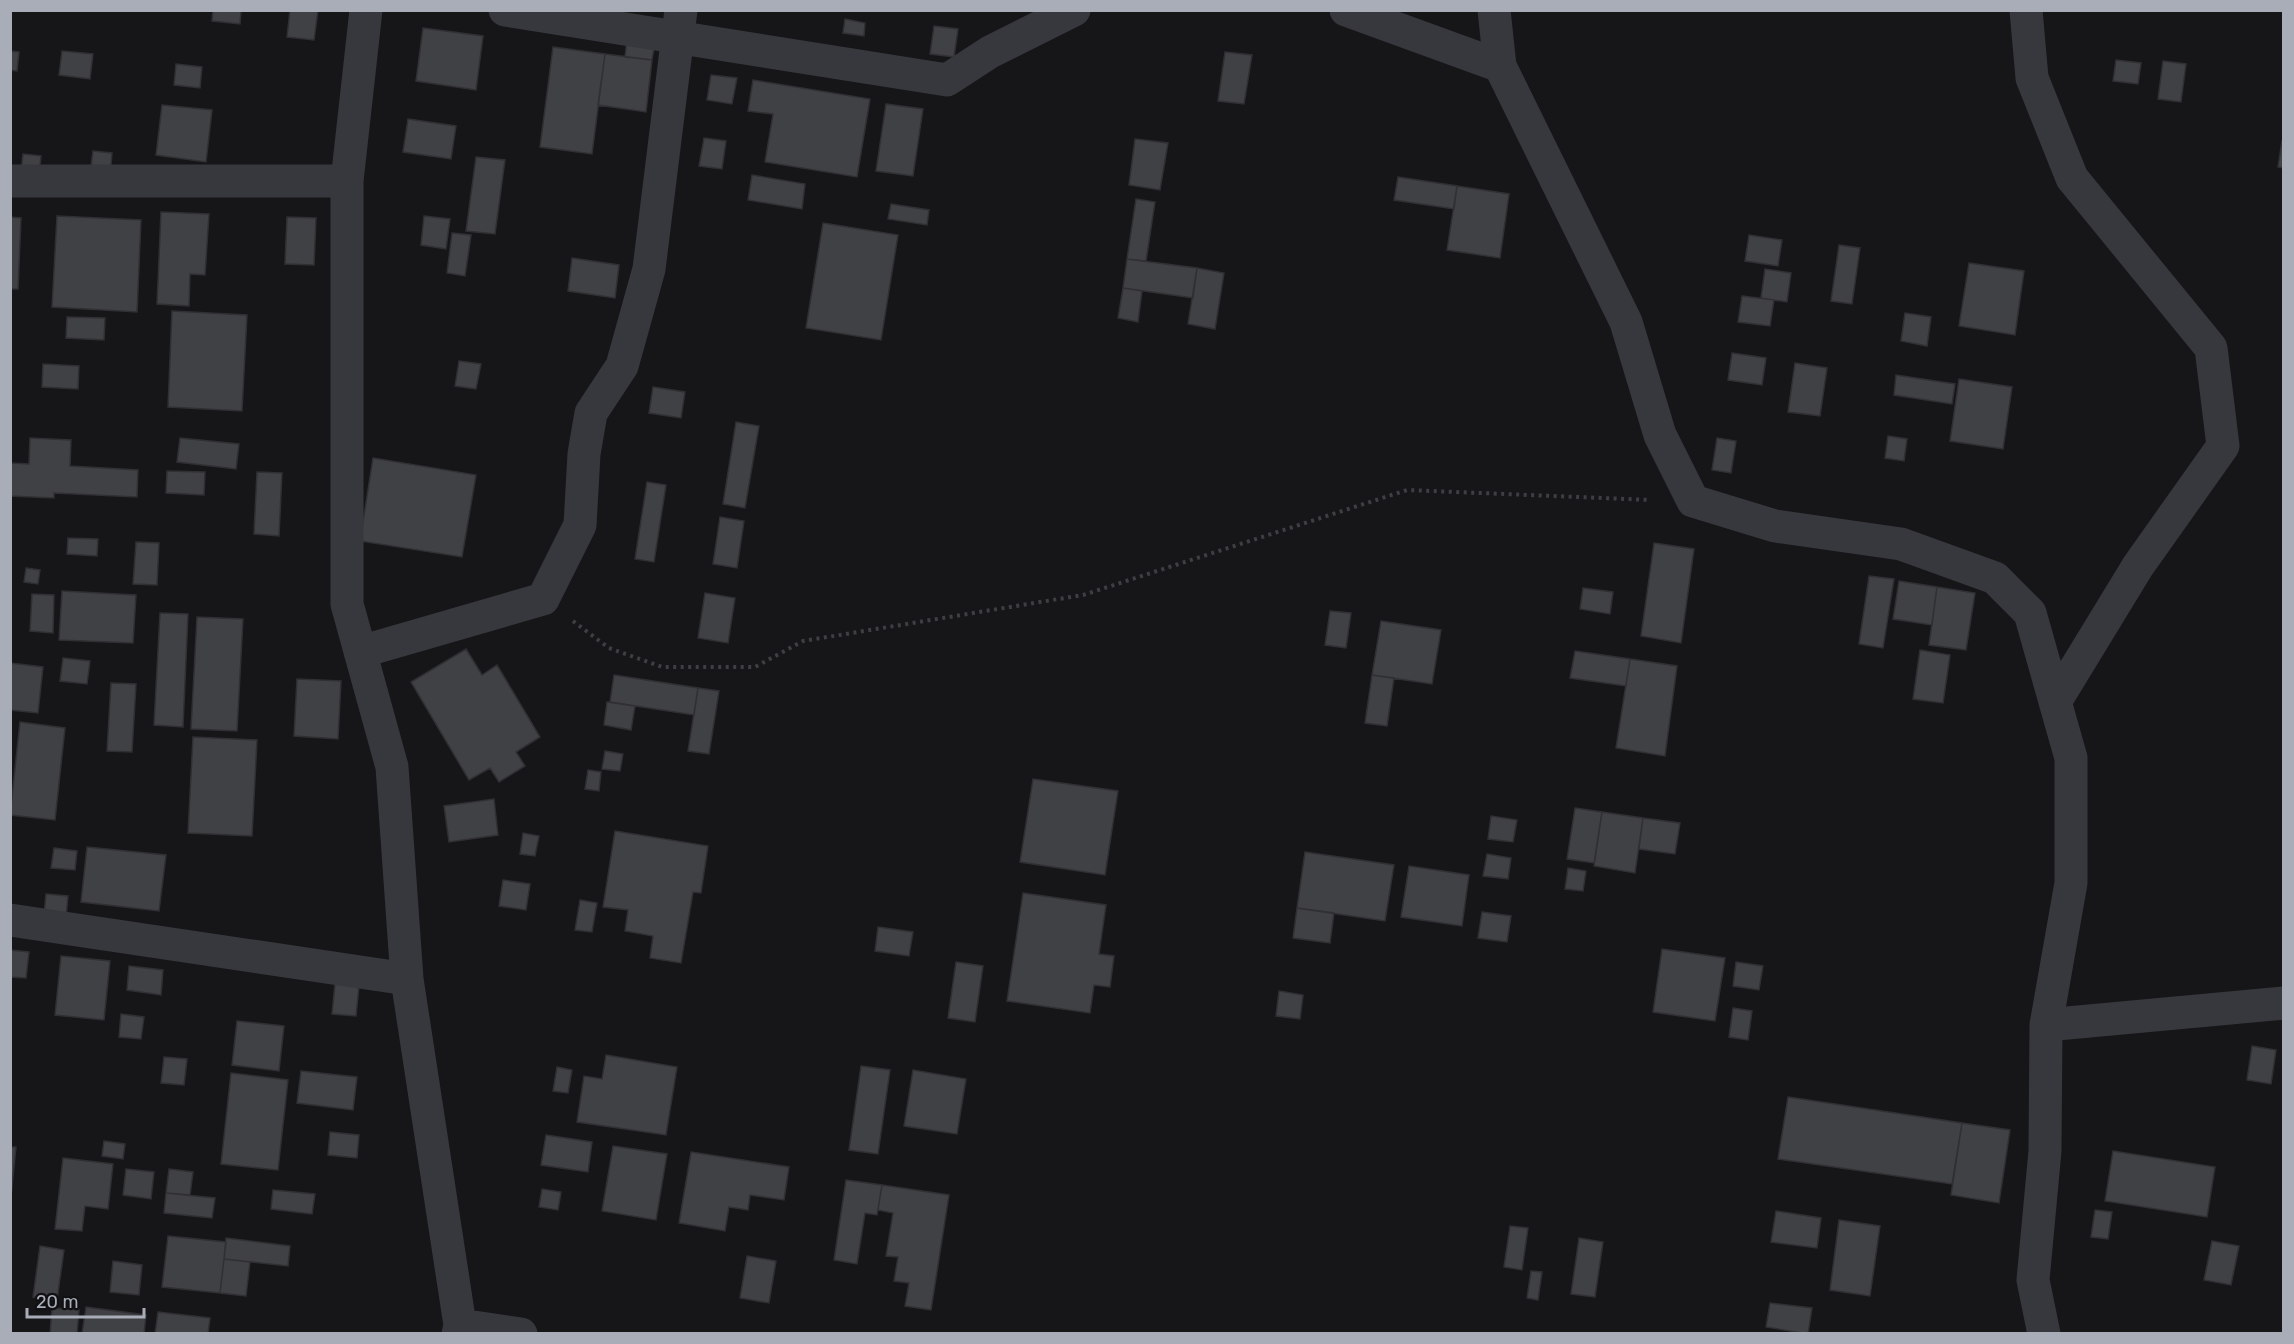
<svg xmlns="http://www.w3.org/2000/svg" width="2294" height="1344" font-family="Rubik,sans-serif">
  <rect width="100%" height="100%" fill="#161618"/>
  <path fill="#404145" stroke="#303034" stroke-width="1.5" d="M213,10H241L240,24L212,21Z
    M290,10H318L314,40L287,37Z
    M845,19L865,23L864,36L843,33Z
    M934,26L958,29L954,57L930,54Z
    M423,28L483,36L476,90L416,81Z
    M627,39L655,42L652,60L625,57Z
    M553,47L605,54L592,154L540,147Z
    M10,51L19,52L17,71L10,70Z
    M62,51L93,54L90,79L59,75Z
    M1225,52L1252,55L1244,104L1218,101Z
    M605,54L652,60L646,112L598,105Z
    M2116,60L2141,63L2138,84L2113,81Z
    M2163,61L2186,64L2181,102L2158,99Z
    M176,64L202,67L200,88L174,85Z
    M711,75L737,78L732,104L707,100Z
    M753,80L870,99L857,177L765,162L773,114L748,111Z
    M886,104L923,109L913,176L876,171Z
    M162,105L212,110L206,162L156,155Z
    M408,119L456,126L451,159L403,152Z
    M704,138L726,141L722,169L699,166Z
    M1135,139L1168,143L1160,190L1129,185Z
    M2282,141H2284V168L2278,167Z
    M93,151L112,153L110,177L90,174Z
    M23,154L41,156L39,174L21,172Z
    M476,157L505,160L495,234L466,231Z
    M752,175L805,184L802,209L748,200Z
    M1398,177L1457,186L1454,209L1394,200Z
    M1457,186L1509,194L1500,258L1447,250Z
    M1136,199L1155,202L1146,261L1127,259Z
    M891,204L929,210L927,225L888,219Z
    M161,212L209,214L205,275L190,274L189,306L157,304Z
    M57,216L141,220L137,312L52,307Z
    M424,216L450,219L446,249L421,245Z
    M10,217L21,218L18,289H10Z
    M287,217L316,218L314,265L285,264Z
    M823,223L898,235L881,340L806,328Z
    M452,233L471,235L465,276L447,273Z
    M1749,235L1782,240L1778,266L1745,261Z
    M1839,245L1860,248L1852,304L1831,301Z
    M572,258L619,265L615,298L568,291Z
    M1127,259L1197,268L1193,298L1123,288Z
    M1969,263L2024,271L2015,335L1959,326Z
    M1197,268L1224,273L1215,329L1188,324Z
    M1765,269L1791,273L1787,302L1761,298Z
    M1123,288L1142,291L1138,322L1118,318Z
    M1742,296L1774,300L1770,326L1738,322Z
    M172,311L247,315L242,411L168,407Z
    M1905,313L1931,317L1927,346L1901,341Z
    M67,317L105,318L104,340L66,338Z
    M1732,353L1766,358L1762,385L1728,380Z
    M459,361L481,364L476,389L455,386Z
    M1795,363L1827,368L1820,416L1788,412Z
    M43,364L79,366L78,389L42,387Z
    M1896,375L1955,384L1952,404L1894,395Z
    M1959,379L2012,387L2003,449L1950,441Z
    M653,387L685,392L681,418L649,413Z
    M736,422L759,426L745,508L723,504Z
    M1888,436L1907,439L1904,461L1885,458Z
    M30,438L71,440L70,466L138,470L137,497L54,493V498L10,496V463L29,464Z
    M180,438L239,444L236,469L177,462Z
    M1717,438L1736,441L1731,473L1712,470Z
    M373,458L476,475L462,557L360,541Z
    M167,471L205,472L204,495L166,493Z
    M257,472L282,473L279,536L254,534Z
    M647,482L666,485L654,562L635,559Z
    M720,517L744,521L737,568L713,564Z
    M68,538L98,539L97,556L67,554Z
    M136,542L159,543L157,585L133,584Z
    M1654,543L1694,549L1681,643L1641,636Z
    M26,568L40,570L38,584L24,582Z
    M1869,576L1894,579L1883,648L1859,644Z
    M1899,581L1937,587L1932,625L1893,619Z
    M1937,587L1975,593L1966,650L1929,645Z
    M1583,588L1613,592L1610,614L1580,609Z
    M62,591L136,595L133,643L59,640Z
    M705,593L735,598L728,643L698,638Z
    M32,594L54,595L53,633L30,631Z
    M1330,611L1351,613L1346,648L1325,645Z
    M160,613L188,614L183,727L154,725Z
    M197,617L243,619L237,731L191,729Z
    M1381,621L1441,630L1432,684L1372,675Z
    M466,649L482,675L497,665L540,737L516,752L525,766L499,782L490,768L469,780L411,682Z
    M1920,650L1950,655L1943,703L1913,699Z
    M1575,651L1630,659L1626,686L1570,678Z
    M63,658L90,661L87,684L60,681Z
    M1630,659L1677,666L1665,756L1616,748Z
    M10,663L43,667L38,713L10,710Z
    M614,675L698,688L694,715L610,702Z
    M1372,675L1394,678L1387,726L1365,723Z
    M297,679L341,681L338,739L294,736Z
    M111,683L136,684L132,752L107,751Z
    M698,688L719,691L709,754L688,751Z
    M607,702L635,706L631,730L604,725Z
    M20,722L65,728L55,820L10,815Z
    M193,737L257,740L252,836L188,833Z
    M605,751L623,754L620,771L602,769Z
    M588,770L601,772L599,791L585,789Z
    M1033,779L1118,791L1105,875L1020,862Z
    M494,799L498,835L449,842L444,806Z
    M1575,808L1602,812L1594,863L1567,859Z
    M1602,812L1643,818L1635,873L1594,866Z
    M1491,816L1517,820L1513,842L1488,839Z
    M1643,818L1680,823L1675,854L1639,849Z
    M615,831L708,846L701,893L693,892L681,963L650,958L653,936L625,931L628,910L603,907Z
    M523,833L539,836L535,856L520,854Z
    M87,847L166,855L159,911L81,902Z
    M54,848L77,851L75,870L51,868Z
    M1305,852L1394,865L1385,921L1297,908Z
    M1487,854L1511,858L1508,879L1483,876Z
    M1409,866L1469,875L1462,926L1401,917Z
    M1568,868L1586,871L1583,891L1565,889Z
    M503,880L530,884L526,910L499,906Z
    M1023,893L1106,905L1099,954L1114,956L1110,987L1094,985L1090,1013L1007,1001Z
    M46,894L68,896L66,917L44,915Z
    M580,900L597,903L592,932L575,930Z
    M1297,908L1334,913L1330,943L1293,938Z
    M1482,912L1511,916L1507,942L1478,938Z
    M878,927L913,932L909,956L875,951Z
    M1662,949L1725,958L1715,1021L1653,1012Z
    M10,950L29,952L26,978L10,977Z
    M61,956L110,961L104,1020L55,1015Z
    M956,962L983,966L975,1022L948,1018Z
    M1736,962L1763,966L1759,990L1733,986Z
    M129,966L163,970L161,995L127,990Z
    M335,984L359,986L356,1016L332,1014Z
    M1279,991L1303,995L1300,1019L1276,1016Z
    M1733,1008L1752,1011L1748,1040L1729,1037Z
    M121,1014L144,1017L141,1039L119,1037Z
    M237,1021L284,1026L279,1071L232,1065Z
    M2252,1046L2276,1050L2271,1084L2247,1080Z
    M606,1055L677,1067L666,1135L577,1122L584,1076L602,1079Z
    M164,1057L187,1059L184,1085L161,1083Z
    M861,1066L890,1070L878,1154L849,1150Z
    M557,1067L572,1070L568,1093L553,1091Z
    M913,1070L966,1079L957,1134L904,1126Z
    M301,1071L357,1077L353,1110L297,1103Z
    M231,1073L288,1080L278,1170L221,1164Z
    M1788,1097L1962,1123L1952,1184L1778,1159Z
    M1962,1123L2010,1130L1999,1203L1951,1195Z
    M330,1132L359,1135L357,1158L328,1155Z
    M546,1135L592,1142L588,1172L541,1165Z
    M104,1141L125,1144L123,1159L102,1156Z
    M613,1146L667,1154L656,1220L602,1211Z
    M10,1147H16L11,1197H10Z
    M2113,1151L2215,1167L2207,1217L2105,1201Z
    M691,1152L789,1167L784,1200L750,1195L748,1210L729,1207L725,1231L679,1223Z
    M63,1158L113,1164L108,1209L85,1206L82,1231L55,1229Z
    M126,1169L154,1172L151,1199L123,1195Z
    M169,1169L193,1172L190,1195L166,1193Z
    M846,1180L882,1185L877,1215L865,1213L857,1264L834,1260Z
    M882,1185L949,1195L931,1310L905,1306L909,1283L894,1281L898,1257L886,1256L893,1213L878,1210Z
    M542,1189L561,1192L558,1210L539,1207Z
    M273,1190L315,1194L312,1214L271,1209Z
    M166,1193L215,1198L212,1218L164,1213Z
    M2095,1210L2112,1212L2108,1239L2091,1237Z
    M1776,1211L1821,1218L1817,1248L1771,1242Z
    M1839,1220L1880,1226L1870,1296L1830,1290Z
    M1510,1226L1528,1228L1522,1270L1504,1267Z
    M168,1236L226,1242L220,1293L162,1287Z
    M226,1238L290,1246L288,1266L224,1259Z
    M1579,1238L1603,1242L1595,1297L1571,1294Z
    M2212,1241L2239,1246L2231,1285L2204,1280Z
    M40,1246L64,1250L57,1300L33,1297Z
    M747,1256L776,1261L769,1303L740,1298Z
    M224,1259L250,1262L246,1296L220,1293Z
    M113,1261L142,1265L139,1295L110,1292Z
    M1531,1271L1542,1272L1538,1300L1527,1298Z
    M1770,1303L1812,1308L1808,1334L1766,1327Z
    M86,1307L146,1315L144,1334H82Z
    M52,1308L79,1310L77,1334H50Z
    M158,1312L210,1318L208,1334H155Z"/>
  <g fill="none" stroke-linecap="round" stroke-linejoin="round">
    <path stroke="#3d3f44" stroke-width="4" stroke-dasharray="3 4.5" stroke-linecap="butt" d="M573,621L609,648L662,667H755L803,641L1083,595L1407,490L1651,500"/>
    <path stroke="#37383d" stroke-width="33" d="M366,10L347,181V604L392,767L407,979L460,1325L458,1334
      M505,10L947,80L990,52L1074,10
      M1346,10L1500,66
      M1494,10L1500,66L1626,322L1660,435L1693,501L1775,526L1901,544L1995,578L2030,613L2071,758V883L2046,1025L2045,1151L2033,1280L2044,1334
      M2026,10L2032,78L2072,178L2211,348L2223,446L2138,566L2055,702
      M10,181H347
      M360,652L543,599L580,525L584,454L591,413L622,366L649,269L681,10
      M10,920L407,979
      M2046,1025L2284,1003
      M460,1325L521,1334"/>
  </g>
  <rect width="2294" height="1344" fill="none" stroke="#a8adb8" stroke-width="24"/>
  <path d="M27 1308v9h117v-9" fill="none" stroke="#a8adb8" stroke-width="3"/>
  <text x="36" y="1308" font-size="18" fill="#a8adb8" stroke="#111113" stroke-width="4.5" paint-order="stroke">20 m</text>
</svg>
